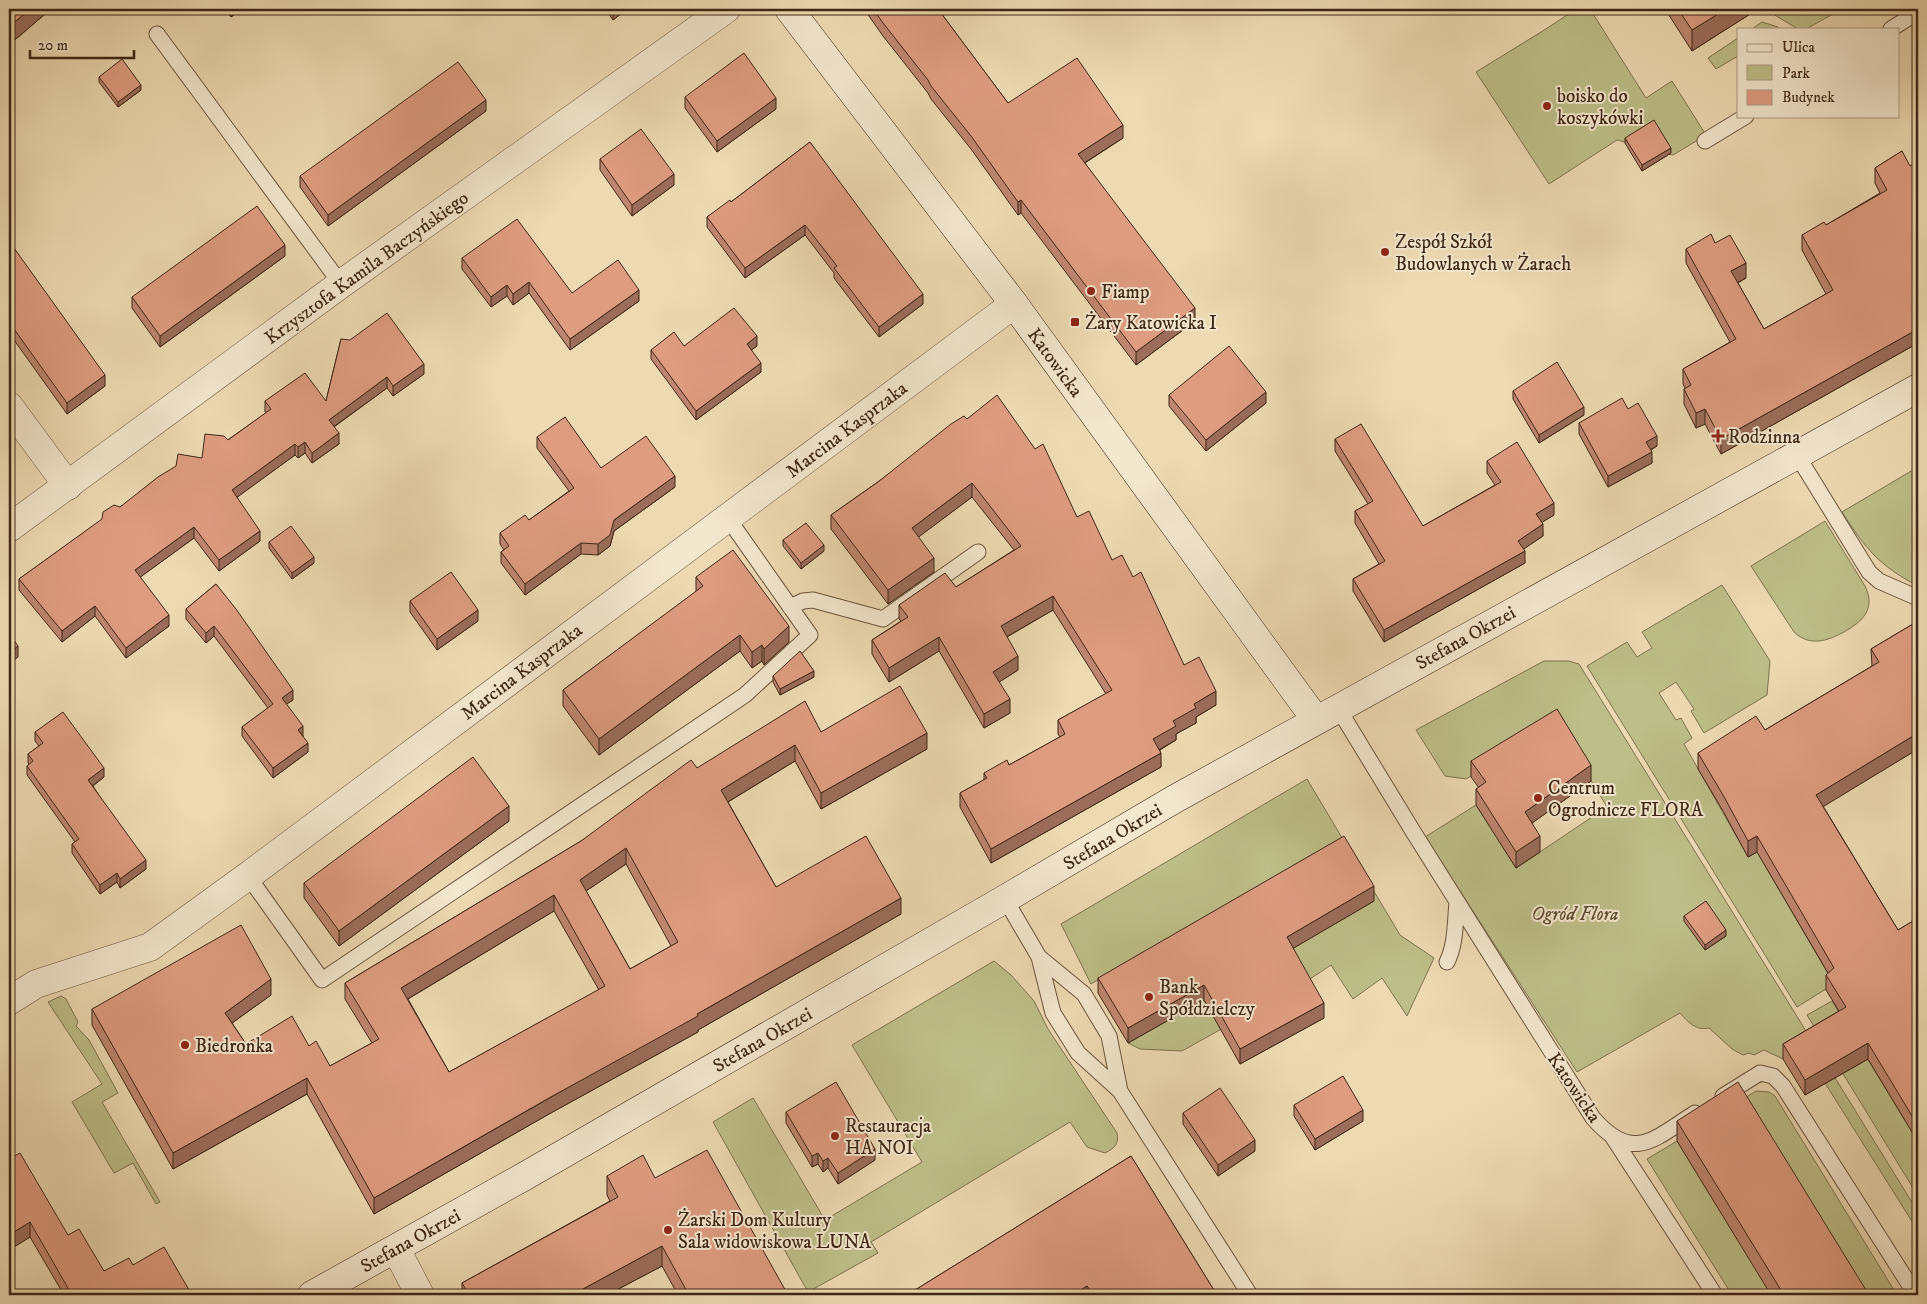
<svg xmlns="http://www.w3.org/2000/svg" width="1927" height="1304" font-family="'IM FELL DW Pica',serif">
  <rect width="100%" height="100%" fill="#eddab3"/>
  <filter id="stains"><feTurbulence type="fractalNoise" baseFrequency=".004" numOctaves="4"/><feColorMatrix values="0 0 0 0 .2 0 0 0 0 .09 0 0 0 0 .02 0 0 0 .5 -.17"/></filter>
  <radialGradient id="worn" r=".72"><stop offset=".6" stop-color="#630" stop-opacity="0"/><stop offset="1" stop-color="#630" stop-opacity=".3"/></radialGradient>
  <path fill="#bdbe89" stroke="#7e7250" d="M1576,9H1590L1646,98L1672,81L1706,135L1673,155L1617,140L1549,184L1476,72L1546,29Z
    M1781,9H1842L1806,29H1798L1773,14Z
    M1762,22L1778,27L1779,29H1752Z
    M1738,38V56L1716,69L1708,58Z
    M1918,467V586C1878,565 1866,549 1842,512Z
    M1825,521L1865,586C1876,609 1863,621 1844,632C1827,641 1810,647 1794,632L1751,566Z
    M1722,585L1770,661L1767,695L1704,733L1691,711L1694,709L1676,682L1659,693L1676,720L1681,718L1692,738L1684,744L1748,857L1757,852L1834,984L1797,1007L1587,666L1627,642L1637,657L1652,648L1642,632Z
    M1544,661H1569L1579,664L1918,1212V1231L1803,1048L1783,1059L1764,1050L1754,1055L1749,1053L1743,1055L1732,1049L1709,1028C1696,1031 1688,1022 1680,1013L1577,1072L1425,837L1476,805L1516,868L1607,807L1557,725L1466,779L1445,776L1416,730Z
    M1307,779L1400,935L1434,958L1407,1016L1382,978L1353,999L1331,965L1304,983L1182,1051L1140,1049L1128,1043L1258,969L1143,952L1091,984L1061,924Z
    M994,961L1011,975L1034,1001L1048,1029L1117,1133C1119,1144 1115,1148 1105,1153L1087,1147L1070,1122L871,1242L878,1253L808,1292L713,1122L753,1098L825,1220L922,1162L852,1045Z
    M61,996L66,999L78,1022L76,1026L89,1040L118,1093L102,1102L160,1202L156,1204L133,1163L114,1173L72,1102L102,1084L48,1002Z
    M1832,1001L1918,1142V1196L1807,1015Z
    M1756,1091L1769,1092L1775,1096L1897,1295H1856L1738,1102Z
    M1677,1141L1772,1295H1732L1647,1159Z"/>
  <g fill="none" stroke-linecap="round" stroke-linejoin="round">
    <defs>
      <path id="lane" d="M1891,29L1918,12
        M157,34L341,284
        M1705,141L1746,116
        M1797,455L1869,572L1879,581L1918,598
        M790,607L803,601L813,600L883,619L978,552
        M1338,708L1414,833L1593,1118C1633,1164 1654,1139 1695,1113
        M248,876L322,980L745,695L810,635L727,517
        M1005,899L1039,957L1053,1013L1078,1053L1120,1091L1250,1295
        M1039,957L1084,994L1109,1036L1120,1091
        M1447,962C1456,944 1455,922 1457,902
        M1723,1096L1760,1073L1773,1076L1783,1086L1916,1295
        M1612,1136L1715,1295"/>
      <path id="street" d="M9,406L68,486
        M9,528L341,284L726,9
        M9,1001L36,984L150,947L248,876L1014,304
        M396,1249L420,1295"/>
      <path id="secondary" d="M789,9L1014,304L1316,720
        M312,1295L525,1176L1005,899L1173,800L1918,388"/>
    </defs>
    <use href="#lane" stroke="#6a543d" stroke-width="17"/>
    <use href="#street" stroke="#6a543d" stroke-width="29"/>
    <use href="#secondary" stroke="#3e2716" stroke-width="29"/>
    <use href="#lane" stroke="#f3e7ce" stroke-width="15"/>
    <use href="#street" stroke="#f3e7ce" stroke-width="28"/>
    <use href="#secondary" stroke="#f3e7ce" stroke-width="28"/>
  </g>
  <path fill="#bf866f" stroke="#3e2716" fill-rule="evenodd" d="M9,9H51L10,44L9,43Z
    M224,9H242L231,17Z
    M605,9H627L613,20Z
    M864,9H938L1008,103L1123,138L1085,163L1195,321L1136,365L1021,213L1018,215L971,149L931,99L928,93L883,36Z
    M1665,9H1758L1692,51Z
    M99,77L141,90L118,107L99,82Z
    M685,97L776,109L717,152L685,108Z
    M486,111L328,226L300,187V176Z
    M1625,138L1671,153L1642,171L1625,143Z
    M810,142L923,304L879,337L834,278V273L805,235L745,278L707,227V217L731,202Z
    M1902,151L1918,343L1721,454L1705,424L1696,428L1684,404V389L1685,388L1683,384V369L1730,342L1686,263V249L1715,243L1746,278L1738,283L1764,329L1826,294L1802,250V235L1826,225L1880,193L1875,183V168Z
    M600,159L674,185L632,216L600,170Z
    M9,241L105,386L67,414L9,333Z
    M285,256L160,347L132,308V297Z
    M462,258L572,293L639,301L570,350L529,293L513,305L507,296L491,307L462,269Z
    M341,339L424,374L393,396L387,388L334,427L339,444L312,463L305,453L298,458L295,455L237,497L260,541L219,571L194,538L140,577L169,626L126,658L95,616L62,642L19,590V579L120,507L202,458L266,413L265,412V401H326Z
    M684,346H757L751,350L761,372L696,420L651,359V350Z
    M1513,391L1584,415L1539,443L1513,399Z
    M1169,395L1266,403L1206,451L1169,406Z
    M1628,409L1657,446L1651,450L1652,463L1608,487L1579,434V423Z
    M967,419L1077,517L1112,560L1133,577L1184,665L1216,705L1196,717V723L1176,734V740L1160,750L1161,767L991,863L960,807V793L984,780V773L1009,765L1060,737L1058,734V720L1106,694L1053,610L1007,637L1018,670L999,682L1010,713L984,728L939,651L889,682L872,654V640L901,621L899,619V605L956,587L1014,550L972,497L918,537L934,572L888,604L831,529V515Z
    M537,437L601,468L675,487L614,531L610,546L598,555L581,554L525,595L501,563V552L504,550L500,544V533L529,520L569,491L537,448Z
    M1335,439L1423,526L1495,485L1487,473V461L1554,515L1542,522L1543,536L1523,549L1525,563L1384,642L1353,591V579L1379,564L1355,523V511L1368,504L1335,451Z
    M783,540L824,551L801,569L783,546Z
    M269,542L314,563L292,579L269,548Z
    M696,577L789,642L764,665L762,661L752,668L740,651L599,755L563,706V690L696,592Z
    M216,584L293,700L286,704L303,736L308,752L273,778L242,736V727L268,708L214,636L206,643L186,619V609Z
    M410,601L478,621L437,650L410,612Z
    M1918,621V749L1823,806L1898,930L1918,918V1142L1868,1059L1805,1095L1783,1059V1044L1839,1011L1826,990V975L1828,973L1757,852L1748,857L1723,811L1698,769V753L1765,730L1872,666L1871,649Z
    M773,676L814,677L780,695L773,682Z
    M35,732L104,777L93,786L146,869L120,888L117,882L100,894L72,853V844L75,842L27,775V766L29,764L28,763V754L39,746L35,741Z
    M821,732L927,749L821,809L795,761L728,802L776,887L901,914L698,1030V1032L549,1114L374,1214L307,1094L173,1169L92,1025V1009L271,995L232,1023L246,1044L309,1046L330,1066L372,1043L345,999V983L581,841L697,768ZM626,864L671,946L630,969L586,891ZM554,911L599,990L449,1072L408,999Z
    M1471,761L1591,781L1532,823L1540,852L1516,868L1476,805V789L1479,788L1471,777Z
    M509,821L339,946L304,898V883Z
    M1374,901L1293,948L1324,1018L1240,1064L1204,1000L1128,1043L1098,993V978Z
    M1684,916L1726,936L1705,950L1684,921Z
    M1294,1105L1363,1121L1315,1150L1294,1116Z
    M786,1112L875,1160L838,1184L828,1168L823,1172L818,1164L812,1167L786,1123Z
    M1183,1113L1255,1151L1218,1176L1183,1124Z
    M1677,1121L1869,1295H1771L1677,1141Z
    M1131,1156L1217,1295H907Z
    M9,1159L68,1235L104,1271L133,1265L192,1295H64L30,1237L9,1250Z
    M607,1176L655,1178L788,1295H678L662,1266L607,1295H462V1283L610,1201L607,1195Z"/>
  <path fill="#9b6d5a" stroke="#3e2716" d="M30,9H51L10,44V26Z
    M231,9H242L231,17Z
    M613,9H627L613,20Z
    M1726,9H1758L1692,51V30Z
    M141,85V90L118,107V102Z
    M776,98V109L717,152V141Z
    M486,100V111L328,226V215Z
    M1123,125V138L1078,167V154Z
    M1671,148V153L1642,171V165Z
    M674,174V185L632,216V205Z
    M1021,200V213L1018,215V202Z
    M805,225V235L745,278V268Z
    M285,245V256L160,347V336Z
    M1746,263V278L1731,286V271Z
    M529,282V293L513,305V294Z
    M507,285V296L491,307V297Z
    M639,290V301L570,350V339Z
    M923,294V304L879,337V327Z
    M1195,308V321L1136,365V352Z
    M1918,329V343L1721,454V439Z
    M757,336V346L747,353V344Z
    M761,363V372L696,420V411Z
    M424,364V374L393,396V386Z
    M105,375V386L67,414V403Z
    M387,377V388L329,430V420Z
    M1266,392V403L1206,451V440Z
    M1584,407V415L1539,443V435Z
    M1705,409V424L1696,428V413Z
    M339,433V444L312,463V453Z
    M1657,436V446L1646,452V442Z
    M305,442V453L298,458V447Z
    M295,444V455L232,501V490Z
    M1652,452V463L1608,487V476Z
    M675,476V487L614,531L610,546L598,555V544L614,520Z
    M972,483V497L912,542V528Z
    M1554,503V515L1536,526V514Z
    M1543,524V536L1518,553V541Z
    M194,527V538L135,581V570Z
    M260,531V541L219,571V560Z
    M581,543V554L525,595V584Z
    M824,545V551L801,569V563Z
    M1525,551V563L1384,642V630Z
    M314,557V563L292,579V573Z
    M934,558V572L888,604V590Z
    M1053,596V610L1001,640V626Z
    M95,606V616L62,642V631Z
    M478,610V621L437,650V639Z
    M169,615V626L126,658V648Z
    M214,626V636L206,643V633Z
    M789,626V642L764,665V649Z
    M740,635V651L599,755V739Z
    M939,637V651L889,682V668Z
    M762,645V661L752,668V652Z
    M18,646V657L9,664V653Z
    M1018,656V670L993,686V672Z
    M814,671V677L780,695V689Z
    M293,690V700L282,707V698Z
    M1216,691V705L1196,717V723L1176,734V740L1153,753V739L1173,721L1194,704Z
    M1010,699V713L984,728V714Z
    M303,726V736L298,730Z
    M927,733V749L821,809V793Z
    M1918,733V749L1816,811V795Z
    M308,743V752L273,778V768Z
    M795,745V761L721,806V790Z
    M1161,753V767L991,863V849Z
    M1591,765V781L1525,828V812Z
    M104,768V777L88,789V780Z
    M509,806V821L339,946V931Z
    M1540,836V852L1516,868V852Z
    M1757,836V852L1748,857V841Z
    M626,848V864L580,895V880Z
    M146,860V869L120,888V879Z
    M117,873V882L100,894V885Z
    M1374,886V901L1287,952V937Z
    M554,895V911L401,1003V988Z
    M901,898V914L698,1030V1032L549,1114L374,1214V1198Z
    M1726,930V936L1705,950V945Z
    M271,979V995L225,1028V1013Z
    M1204,985V1000L1128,1043V1028Z
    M1324,1003V1018L1240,1064V1049Z
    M1868,1043V1059L1805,1095V1080Z
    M307,1078V1094L173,1169V1153Z
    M1363,1110V1121L1315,1150V1139Z
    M1255,1140V1151L1218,1176V1165Z
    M875,1149V1160L838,1184V1173Z
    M818,1153V1164L812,1167V1156Z
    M828,1158V1168L823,1172V1161Z
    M30,1222V1237L9,1250V1235Z
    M662,1246V1266L607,1295H579L583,1289Z
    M1087,1286V1295H1072Z"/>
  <path fill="#de9c81" stroke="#3e2716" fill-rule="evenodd" d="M9,9H30L10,26H9Z
    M873,9H938L1008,103L1077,58L1123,125L1078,154L1195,308L1136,352L1021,200L1018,202L971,136L931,86L928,80L883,23Z
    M1678,9H1726L1692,30Z
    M744,53L776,98L717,141L685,97Z
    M122,59L141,85L118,102L99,77Z
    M458,62L486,100L328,215L300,176Z
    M1654,120L1671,148L1642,165L1625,138Z
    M641,129L674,174L632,205L600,159Z
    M810,142L923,294L879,327L834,268L837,266L805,225L745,268L707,217L730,200L731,202Z
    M1902,151L1910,166L1918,161V329L1721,439L1705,409L1696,413L1684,389L1691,385L1683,369L1736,339L1686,249L1711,234L1715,243L1730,235L1746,263L1731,271L1764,329L1833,290L1802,235L1824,222L1826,225L1887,190L1875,168Z
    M257,206L285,245L160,336L132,297Z
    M517,219L572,293L618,260L639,290L570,339L529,282L513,294L507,285L491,297L462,258Z
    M9,241L105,375L67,403L9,322Z
    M734,308L757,336L747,344L761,363L696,411L651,350L674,332L684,346Z
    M387,313L424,364L393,386L387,377L329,420L339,433L312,453L305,442L298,447L295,444L232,490L260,531L219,560L194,527L135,570L169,615L126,648L95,606L62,631L19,579L102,519L103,512L114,505L120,507L158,477L176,466L178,454L202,458L205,434L224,436L228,440L271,409L265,401L305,373L326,401L341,339L350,340Z
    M1229,346L1266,392L1206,440L1169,395Z
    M1557,362L1584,407L1539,435L1513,391Z
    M997,395L1035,449L1043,444L1077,517L1089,511L1112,560L1122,555L1133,577L1141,572L1184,665L1199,657L1216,691L1194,704L1196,708L1173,721L1176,726L1153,739L1161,753L991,849L960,793L987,778L984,773L1007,760L1009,765L1065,734L1058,720L1112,690L1053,596L1001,626L1018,656L993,672L1010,699L984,714L939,637L889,668L872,640L908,617L899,605L945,573L956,587L1021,546L972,483L912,528L934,558L888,590L831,515L878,482L951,424L964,416L967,419Z
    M1622,398L1628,409L1638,403L1657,436L1646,442L1652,452L1608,476L1579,423Z
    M565,417L601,468L646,436L675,476L614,520L610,535L598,544L581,543L525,584L501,552L509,546L500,533L525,515L529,520L574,488L537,437Z
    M1361,424L1423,526L1501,482L1487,461L1517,442L1554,503L1536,514L1543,524L1518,541L1525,551L1384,630L1353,579L1385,561L1355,511L1373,501L1335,439Z
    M806,523L824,545L801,563L783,540Z
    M291,526L314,557L292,573L269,542Z
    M733,550L789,626L764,649L762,645L752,652L740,635L599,739L563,690L703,586L696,577Z
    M451,572L478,610L437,639L410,601Z
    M216,584L236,609L293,690L282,698L303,726L298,730L308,743L273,768L242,727L273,704L214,626L206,633L186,609Z
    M1918,621V733L1816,795L1898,930L1918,918V1126L1868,1043L1805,1080L1783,1044L1846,1007L1826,975L1834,968L1757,836L1748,841L1723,795L1698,753L1756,716L1765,730L1879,662L1871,649Z
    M9,633L18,646L9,653Z
    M800,651L814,671L780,689L773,676Z
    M900,686L927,733L821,793L795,745L721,790L776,887L866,836L901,898L697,1014L698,1016L549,1098L374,1198L307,1078L173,1153L92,1009L241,925L271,979L225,1013L246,1044L292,1016L309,1046L316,1041L330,1066L379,1039L345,983L581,841L691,760L697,768L805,701L821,732ZM626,848L678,942L630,969L580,880ZM554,895L605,986L449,1072L401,988Z
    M1557,709L1591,765L1525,812L1540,836L1516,852L1476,789L1486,782L1471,761Z
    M63,712L104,768L88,780L146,860L120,879L117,873L100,885L72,844L79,839L27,766L33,761L28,754L43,743L35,732Z
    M473,757L509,806L339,931L304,883Z
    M1344,836L1374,886L1287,937L1324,1003L1240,1049L1204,985L1128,1028L1098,978Z
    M1706,901L1726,930L1705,945L1684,916Z
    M1343,1076L1363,1110L1315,1139L1294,1105Z
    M836,1082L875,1149L838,1173L828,1158L823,1161L818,1153L812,1156L786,1112Z
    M1738,1082L1869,1295H1784L1677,1121Z
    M1220,1088L1255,1140L1218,1165L1183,1113Z
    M707,1150L788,1295H689L662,1246L583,1289L585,1292L579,1295H469L462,1283L618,1197L607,1176L643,1155L655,1178Z
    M20,1153L68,1235L79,1229L104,1271L129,1258L133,1265L164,1247L192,1295H72L30,1222L9,1235V1198L14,1195L9,1184V1159Z
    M1131,1156L1217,1295H1094L1087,1286L1072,1295H907Z
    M401,1291L403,1295H394Z"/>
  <g fill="#8f2418" stroke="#f3e7ce" stroke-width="2">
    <circle cx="1547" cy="106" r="5"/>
    <circle cx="1385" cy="252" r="5"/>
    <circle cx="1091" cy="291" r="5"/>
    <rect x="1070" y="317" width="10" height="10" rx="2.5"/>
    <path d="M1715.5 428.5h5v5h5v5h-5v5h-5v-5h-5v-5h5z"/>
    <circle cx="1538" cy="798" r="5"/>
    <circle cx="1149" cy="997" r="5"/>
    <circle cx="185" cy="1045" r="5"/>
    <circle cx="835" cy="1136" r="5"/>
    <circle cx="668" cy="1230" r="5"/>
  </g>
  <g text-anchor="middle" stroke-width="4" stroke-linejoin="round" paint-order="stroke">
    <g font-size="19" fill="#3e2716" stroke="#f3e7ce" text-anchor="start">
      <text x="1557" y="102">boisko do<tspan x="1557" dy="22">koszykówki</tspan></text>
      <text x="1395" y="248">Zespół Szkół<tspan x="1395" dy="22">Budowlanych w Żarach</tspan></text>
      <text x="1101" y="298">Fiamp</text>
      <text x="1085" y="329">Żary Katowicka I</text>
      <text x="1728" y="443">Rodzinna</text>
      <text x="1548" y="794">Centrum<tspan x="1548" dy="22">Ogrodnicze FLORA</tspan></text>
      <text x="1159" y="993">Bank<tspan x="1159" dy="22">Spółdzielczy</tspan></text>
      <text x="195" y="1052">Biedronka</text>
      <text x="845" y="1132">Restauracja<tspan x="845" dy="22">HA NOI</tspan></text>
      <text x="678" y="1226">Żarski Dom Kultury<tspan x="678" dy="22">Sala widowiskowa LUNA</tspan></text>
    </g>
    <g font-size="19" fill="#3e2716" stroke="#f3e7ce">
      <text transform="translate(366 267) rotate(-36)" y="7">Krzysztofa Kamila Baczyńskiego</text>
      <text transform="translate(1056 362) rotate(54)" y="7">Katowicka</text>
      <text transform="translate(846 429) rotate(-37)" y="7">Marcina Kasprzaka</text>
      <text transform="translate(1465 637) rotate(-29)" y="7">Stefana Okrzei</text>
      <text transform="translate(521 671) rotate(-37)" y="7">Marcina Kasprzaka</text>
      <text transform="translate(1112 836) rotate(-31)" y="7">Stefana Okrzei</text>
      <text transform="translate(762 1039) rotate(-30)" y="7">Stefana Okrzei</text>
      <text transform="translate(1575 1087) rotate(56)" y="7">Katowicka</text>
      <text transform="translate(410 1240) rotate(-29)" y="7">Stefana Okrzei</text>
    </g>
    <g font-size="19" font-style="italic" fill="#5e4d33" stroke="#f3e7ce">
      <text x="1575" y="920">Ogród Flora</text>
    </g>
  </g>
  <rect width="1927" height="1304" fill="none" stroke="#eddab3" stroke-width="30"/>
  <rect x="10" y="10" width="1907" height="1284" fill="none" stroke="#3e2716" stroke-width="2.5"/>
  <rect x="15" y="15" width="1897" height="1274" fill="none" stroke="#3e2716"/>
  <rect x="1737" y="28" width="162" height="90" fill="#f3e7ce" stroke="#ab9a84"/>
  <rect x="1747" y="44" width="25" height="8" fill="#f3e7ce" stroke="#ab9a84"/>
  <text x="1782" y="52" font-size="15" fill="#3e2716">Ulica</text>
  <rect x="1747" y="65" width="25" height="15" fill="#bdbe89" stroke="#ab9a84"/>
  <text x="1782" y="78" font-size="15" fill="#3e2716">Park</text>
  <rect x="1747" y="90" width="25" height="15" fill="#de9c81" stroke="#ab9a84"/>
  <text x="1782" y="102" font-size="15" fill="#3e2716">Budynek</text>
  <path d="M30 50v8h104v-8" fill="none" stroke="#3e2716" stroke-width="2.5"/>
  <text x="38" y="50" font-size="15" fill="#3e2716" stroke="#f3e7ce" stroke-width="4" paint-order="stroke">20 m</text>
  <rect width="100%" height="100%" filter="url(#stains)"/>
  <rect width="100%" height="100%" fill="url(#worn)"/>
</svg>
